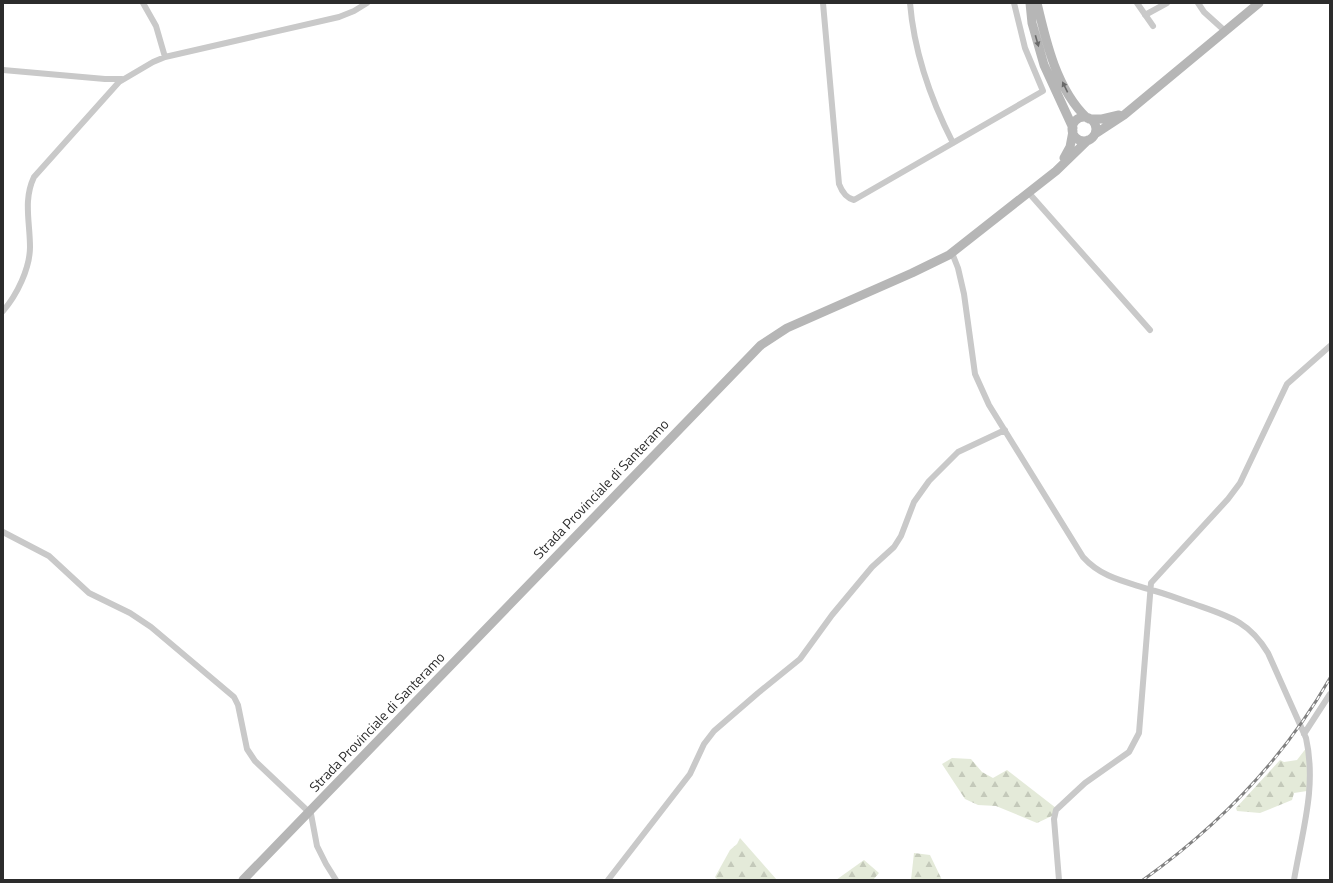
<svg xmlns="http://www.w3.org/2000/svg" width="1333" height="883" font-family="'Titillium Web',sans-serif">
  <defs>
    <pattern id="forest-firs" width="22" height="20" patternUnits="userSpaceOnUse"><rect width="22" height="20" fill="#e4ead9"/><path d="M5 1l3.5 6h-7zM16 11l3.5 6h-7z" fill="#c4c9ba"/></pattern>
  </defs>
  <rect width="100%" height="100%" fill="#fff"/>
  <path fill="url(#forest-firs)" d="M1307,747V791L1294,793L1292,800L1260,813L1237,811L1236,808L1280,760L1284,762L1297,760Z
    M952,758L971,759L982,772L993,778L1007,770L1056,808L1054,815L1037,823L996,806L978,805L965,799L942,764Z
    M740,838L777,880H718L715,877L730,850L737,844Z
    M914,853L930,855L942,880H911Z
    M864,860L879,873L873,880H836Z"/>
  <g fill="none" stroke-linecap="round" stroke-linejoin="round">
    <path stroke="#c9c9c9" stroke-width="6" d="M143,3L156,26L165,57
      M823,3L839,184C842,192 846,198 854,200L1043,91L1025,48L1014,3
      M910,3C914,51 931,100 953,143
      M1137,3L1153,26
      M1198,3L1204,12L1225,31
      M1145,15L1167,3
      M3,70L105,79H122
      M1028,192L1150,330
      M952,253L958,268L964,294L975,374L989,405L1083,557C1101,577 1123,581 1148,589C1164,593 1179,599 1194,604C1228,616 1249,621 1268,653L1306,738C1317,787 1302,832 1294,880
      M3,311C17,295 30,268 30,247C30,222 23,200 34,177L119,82L153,62L165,57L339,17L354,11L367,3
      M3,532L49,556L89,593L130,613L151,627L234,697L238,705L247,749L255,761L311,814L317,846L326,864L336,880
      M1304,734L1330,694
      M608,880L690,774L704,744L714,731L758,693L800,659L832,615L872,567L894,547L901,536L914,502L929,481L958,452L1005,430
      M1059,880L1054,819L1056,810L1071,796L1085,783L1129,752L1139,733L1151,583L1228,499L1240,483L1287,384L1330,346"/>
    <path stroke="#b6b6b6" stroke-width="9" d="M1030,3L1032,23L1044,65L1073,128
      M1037,3C1046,42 1057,90 1087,118
      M1072 129a12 12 0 1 1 24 0a12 12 0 1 1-24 0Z
      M1089,119H1102L1119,115
      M1095,134L1124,115L1259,3
      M1064,158L1070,147L1073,131
      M243,880L761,345L787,328L912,273L949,255L1056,171L1088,140"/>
    <defs>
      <path id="rail" d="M1143,880C1220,825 1283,760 1330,678"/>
    </defs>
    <use href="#rail" stroke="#818181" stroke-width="3"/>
    <use href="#rail" stroke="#fff" stroke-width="1.5" stroke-dasharray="4.5" stroke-linecap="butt"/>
  </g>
  <defs><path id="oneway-solid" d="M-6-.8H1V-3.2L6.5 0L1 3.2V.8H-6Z"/></defs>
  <g fill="#6a6a6a">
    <use href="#oneway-solid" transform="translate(1037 41) rotate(74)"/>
    <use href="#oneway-solid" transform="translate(1065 87) rotate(-116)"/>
  </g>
  <g text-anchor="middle" stroke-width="4" stroke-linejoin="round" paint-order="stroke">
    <g font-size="14" fill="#2c2c2c" stroke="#fff">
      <text transform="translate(601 489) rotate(-46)" y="5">Strada Provinciale di Santeramo</text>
      <text transform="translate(377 722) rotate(-46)" y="5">Strada Provinciale di Santeramo</text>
    </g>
  </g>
  <rect width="1333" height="883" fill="none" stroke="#2c2c2c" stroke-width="8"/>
</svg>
